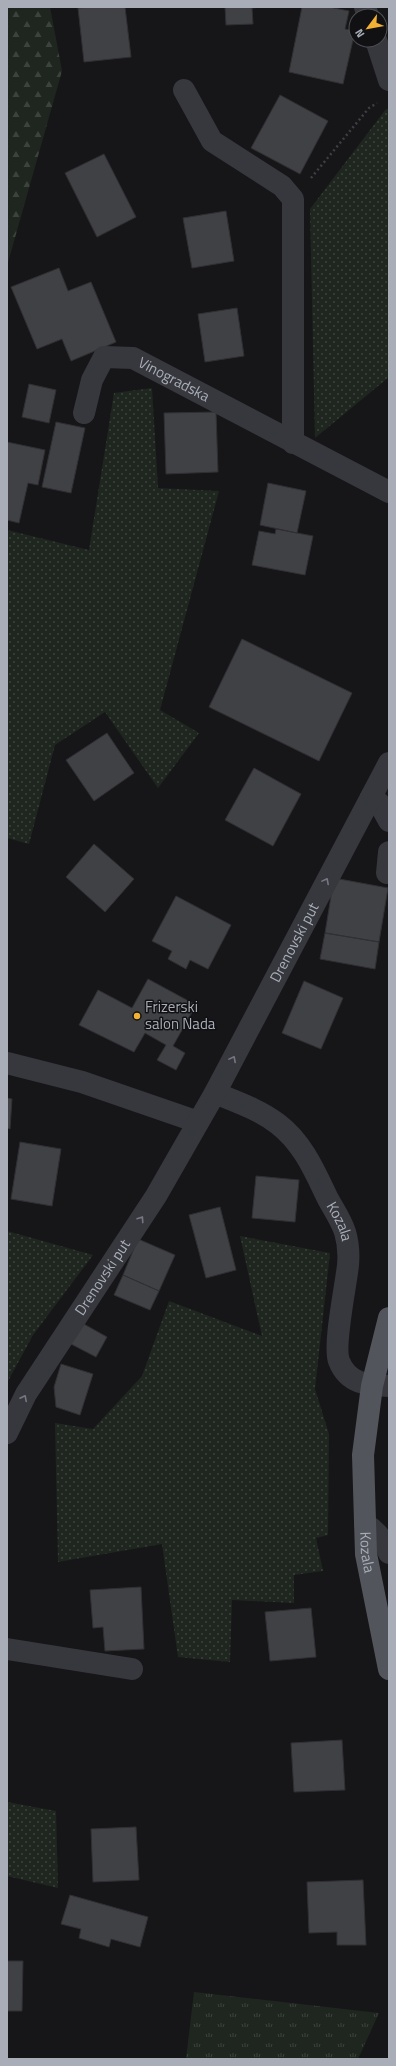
<svg xmlns="http://www.w3.org/2000/svg" width="396" height="2066" font-family="'Titillium Web',sans-serif">
  <defs>
    <pattern id="grass-tufts" width="24" height="20" patternUnits="userSpaceOnUse"><rect width="24" height="20" fill="#1e261f"/><path d="M3 7l-1-3M5 7V3M7 7l1-3M15 17l-1-3M17 17v-4M19 17l1-3" fill="none" stroke="#3c433d"/></pattern>
    <pattern id="forest-firs" width="22" height="20" patternUnits="userSpaceOnUse"><rect width="22" height="20" fill="#1e261f"/><path d="M5 1l3.5 6h-7zM16 11l3.5 6h-7z" fill="#3c433d"/></pattern>
    <pattern id="garden-dots" width="8" height="8" patternUnits="userSpaceOnUse"><rect width="8" height="8" fill="#1e261f"/><path d="M2 2h.1M6 6h.1" fill="none" stroke="#3c433d" stroke-width="1.8" stroke-linecap="round"/></pattern>
  </defs>
  <rect width="100%" height="100%" fill="#161618"/>
  <path fill="url(#grass-tufts)" d="M194,1992L379,2013L358,2059H186Z"/>
  <path fill="url(#forest-firs)" d="M7,7H50L62,71L7,266Z"/>
  <path fill="url(#garden-dots)" d="M386,109H389V377L315,438L310,209Z
    M152,388L158,488L219,491L160,710L199,733L158,788L105,712L55,745L29,844L7,838V530L89,550L114,393Z
    M7,1231L93,1255L33,1335L7,1383Z
    M240,1236L330,1253L315,1389L329,1434L328,1535L316,1538L323,1571L294,1575V1603L232,1600L230,1662L178,1657L162,1544L58,1562L55,1423L93,1429L142,1376L169,1301L262,1336Z
    M7,1802L56,1811L58,1888L7,1876Z"/>
  <path fill="#404145" stroke="#303034" d="M92,7H125L131,57L84,62L78,8Z
    M225,7H263L252,8L253,24L226,25Z
    M302,7H329L349,11L345,29L355,31L343,84L289,72Z
    M280,95L328,121L300,174L251,148Z
    M104,154L136,217L97,237L65,173Z
    M226,211L234,261L192,268L183,218Z
    M59,268L68,291L91,282L116,342L71,361L62,339L37,349L11,287Z
    M237,308L244,356L205,362L198,314Z
    M29,384L56,390L49,423L22,417Z
    M216,412L218,472L166,474L164,413Z
    M56,422L85,428L71,493L42,487Z
    M7,442L45,450L38,485L28,483L19,523L7,520Z
    M268,483L306,491L297,533L260,525Z
    M276,529L313,536L305,575L252,565L259,531L275,534Z
    M242,639L352,693L319,761L209,707Z
    M107,733L134,773L94,801L66,760Z
    M254,768L301,794L273,846L225,820Z
    M94,844L134,879L105,912L66,877Z
    M334,878L388,888L379,942L325,933Z
    M176,896L231,925L208,969L190,960L186,969L168,959L172,951L152,941Z
    M325,933L379,942L375,969L320,959Z
    M148,979L196,1005L173,1046L185,1053L176,1070L157,1060L166,1045L145,1033L134,1052L79,1025L98,990L132,1008Z
    M304,981L343,998L321,1049L282,1033Z
    M7,1098L12,1099L10,1129L7,1128Z
    M20,1142L61,1149L52,1206L11,1199Z
    M256,1176L299,1180L295,1222L252,1218Z
    M220,1207L236,1270L206,1278L189,1215Z
    M138,1239L175,1255L159,1291L123,1275Z
    M123,1275L159,1291L150,1310L114,1295Z
    M82,1323L107,1337L96,1357L71,1344Z
    M61,1364L93,1374L80,1415L56,1407L54,1387Z
    M141,1587L144,1649L105,1651L103,1627L93,1628L90,1590Z
    M311,1608L316,1657L270,1661L265,1612Z
    M342,1740L345,1790L294,1792L291,1743Z
    M136,1827L139,1880L93,1882L91,1829Z
    M363,1880L366,1945H337V1932L309,1933L307,1882Z
    M70,1895L148,1917L140,1947L111,1939L109,1947L79,1938L81,1929L61,1924Z
    M7,1961H23L22,2011H7Z"/>
  <g fill="none" stroke-linecap="round" stroke-linejoin="round">
    <path stroke="#3d3f44" stroke-width="2.5" stroke-dasharray="2 3" stroke-linecap="butt" d="M311,178L369,108L377,103"/>
    <g stroke="#37383d" stroke-width="22">
      <path d="M365,7L368,16"/>
      <path d="M376,40L389,80"/>
      <path d="M184,90L212,141L282,186L293,199V443"/>
      <path id="s1" d="M84,413L92,380L104,357L133,358L389,492"/>
      <path d="M371,797L379,803L389,821"/>
      <path d="M387,873L389,852"/>
      <path d="M7,1063L82,1082L198,1122"/>
      <path id="s2" d="M215,1093C237,1102 260,1110 278,1124C303,1143 315,1172 328,1199C334,1210 341,1220 345,1232C348,1242 349,1254 348,1265C346,1285 333,1346 339,1361C348,1384 367,1385 389,1386"/>
      <path id="s3" d="M7,1433L26,1394L156,1196L215,1093L389,763"/>
      <path d="M365,1524C377,1531 383,1540 389,1553"/>
      <path d="M7,1649L132,1669"/>
    </g>
    <path stroke="#53555c" stroke-width="22" id="s4" d="M389,1318L372,1386L363,1455L366,1554L389,1669"/>
  </g>
  <defs><path id="oneway-chevron" d="M-2-3.5L2.5 0L-2 3.5" fill="none" stroke-width="1.6" stroke-linecap="round" stroke-linejoin="round"/></defs>
  <g stroke="#757881">
    <use href="#oneway-chevron" transform="translate(326 881) rotate(-62)"/>
    <use href="#oneway-chevron" transform="translate(233 1059) rotate(-62)"/>
    <use href="#oneway-chevron" transform="translate(141 1219) rotate(-56)"/>
    <use href="#oneway-chevron" transform="translate(24 1398) rotate(-63)"/>
  </g>
  <circle fill="#f2b134" stroke="#111113" stroke-width="1.5" cx="137" cy="1016" r="4"/>
  <g text-anchor="middle" stroke-width="3" stroke-linejoin="round" paint-order="stroke">
    <g font-size="15" fill="#a8adb8" stroke="#111113">
      <text dy="5" stroke="none"><textPath href="#s1" startOffset="135">Vinogradska</textPath></text>
      <text dy="5" stroke="none"><textPath href="#s3" startOffset="569">Drenovski put</textPath></text>
      <text dy="5" stroke="none"><textPath href="#s2" startOffset="187">Kozala</textPath></text>
      <text dy="5" stroke="none"><textPath href="#s3" startOffset="183">Drenovski put</textPath></text>
      <text dy="5" stroke="none"><textPath href="#s4" startOffset="237">Kozala</textPath></text>
    </g>
    <g font-size="15" fill="#a8adb8" stroke="#111113" text-anchor="start">
      <text x="145" y="1012">Frizerski<tspan x="145" dy="17">salon Nada</tspan></text>
    </g>
  </g>
  <rect width="396" height="2066" fill="none" stroke="#a8adb8" stroke-width="16"/>
  <g transform="translate(368 28) rotate(238)"><circle r="19" fill="#111113" stroke="#4d4f55"/>
  <path d="M0-3L7 15L0 10L-7 15Z" fill="#f2b134"/>
  <text y="-6" font-size="11" font-weight="bold" text-anchor="middle" fill="#a8adb8">N</text>
  </g>
</svg>
